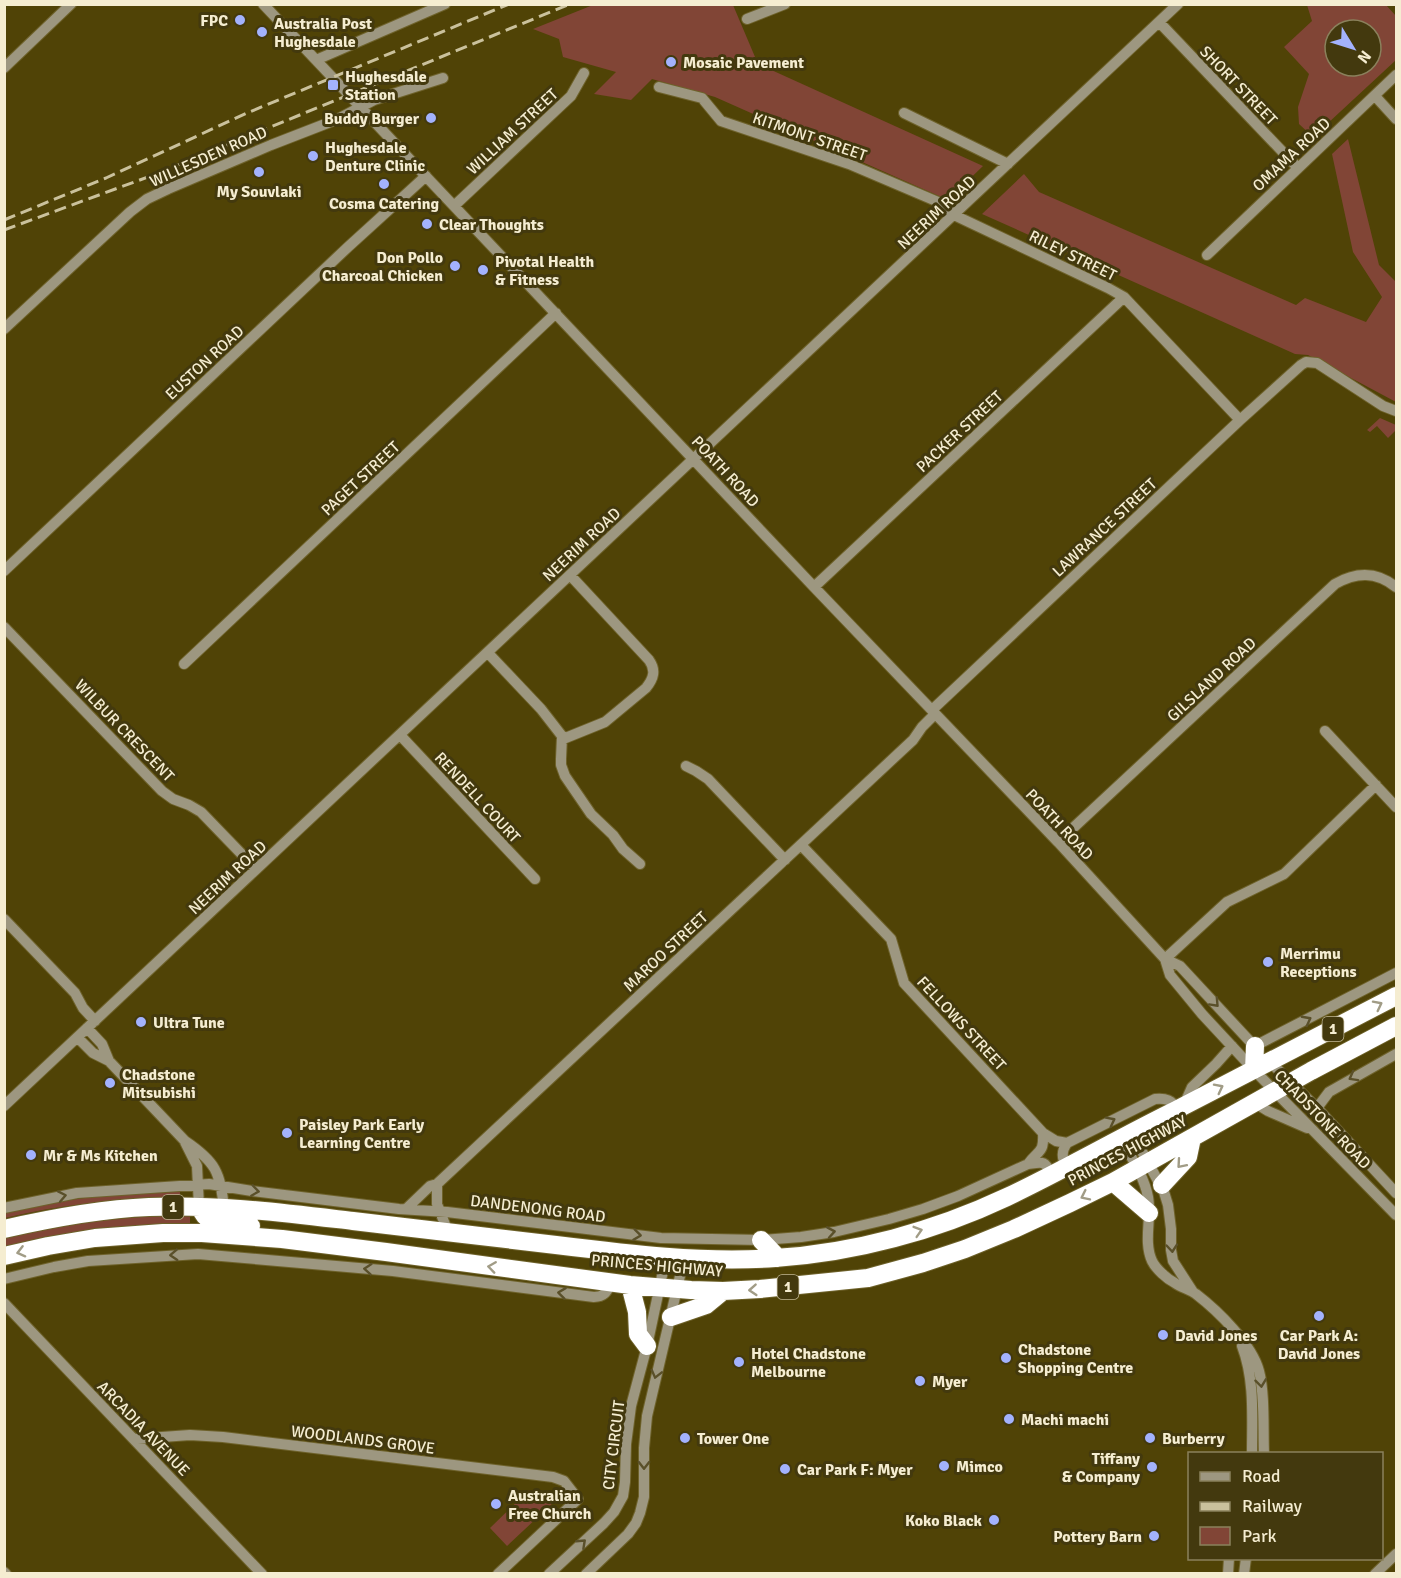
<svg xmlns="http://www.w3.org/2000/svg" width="1401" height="1578" font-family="Signika,sans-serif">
  <rect width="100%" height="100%" fill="#504306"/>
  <path fill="#814536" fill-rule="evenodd" d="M593,5H733L758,64L983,166L948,200L715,97L652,79L631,100L594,94L616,72L563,57L559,39L533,29Z
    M1307,5H1386L1396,16V60L1313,137L1299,124L1298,107L1309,74L1284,47L1312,21ZM1335,30H1371V66H1335Z
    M1348,139L1379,265L1396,282V402L1308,355L1295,354L982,214L1024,174L1039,192L1296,305L1305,298L1366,322L1382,297L1353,252L1332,154Z
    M1380,418L1396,425V430L1388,438L1377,426L1370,432L1367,430Z
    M180,1189V1197C121,1199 62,1204 5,1218V1213L62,1201L115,1194Z
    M165,1215H190V1224C127,1224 65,1231 5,1247V1237L14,1235L92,1221Z
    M529,1490L555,1493L556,1500L507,1546L490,1528Z"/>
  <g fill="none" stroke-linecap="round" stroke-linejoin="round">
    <defs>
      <path id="minor" d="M263,4L814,587L1058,842L1165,959L1180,966L1257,1049
        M747,19L785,4
        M1159,22L1298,168
        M316,60L445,4
        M4,68L71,4
        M659,87L702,98L721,121L849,164L943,204L954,215L1108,288L1124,297L1240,420
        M1375,96L1396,119
        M904,113L1008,164
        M454,206L571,96L584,73
        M1207,255L1396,75
        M4,329L130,212L147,199L168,189L271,145L338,119L374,100L443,78
        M4,571L348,247L426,176
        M814,587L1124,297
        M4,627L162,791L173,799L189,805L201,812L256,869
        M488,653L541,709L562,736L561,759V765L565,776L591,814L613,835L623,849L640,864
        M184,664L556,313
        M932,710L1240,420L1301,365L1306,362L1317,363L1383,406L1396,411
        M1325,731L1396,807
        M400,735L535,879
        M563,739L605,722L646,688C654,678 656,670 649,660L570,575
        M686,766L696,771L708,779L785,860
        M1058,842L1335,584C1356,572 1376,571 1396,587
        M801,845L891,939L904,983L1043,1133L1056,1141L1067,1143L1155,1099C1166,1098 1172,1100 1177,1109
        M4,919L75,993L83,1008L95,1021
        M1165,959L1170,975L1202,1014L1254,1070L1396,1215
        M1165,959L1227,902L1284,874L1376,785
        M87,1028L102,1044L109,1061L185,1141C216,1162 220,1172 224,1208
        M78,1038L93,1053L109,1061
        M1255,1046L1396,973
        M1268,1060L1317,1108L1396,1193
        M1255,1103L1268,1111L1307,1128
        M1184,1105L1192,1087L1216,1064L1232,1046
        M4,1106L1178,4
        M1317,1108L1329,1092L1396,1054
        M1132,1133L1164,1192L1168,1205L1171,1229V1250L1173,1261L1193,1292
        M1121,1139C1131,1157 1144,1176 1148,1197C1152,1218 1143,1241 1152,1261C1156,1269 1167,1279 1175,1283C1182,1288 1189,1289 1196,1294C1218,1311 1252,1344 1259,1371C1265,1394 1263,1429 1264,1454
        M185,1142L197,1166L199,1207
        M1028,1164C1039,1149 1044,1154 1043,1133
        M1066,1167C1062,1157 1061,1152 1067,1143
        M437,1184V1204L448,1232
        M4,1208L77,1193L209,1184L252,1191L399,1209L447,1212L661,1238L761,1240L801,1237L834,1232L889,1219L923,1209L958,1196L1028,1164C1042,1162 1045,1160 1051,1174
        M406,1209L430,1186L437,1184L913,740L922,727L935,714
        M4,1279L54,1267L88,1261L198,1254L393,1271L594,1297C605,1297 607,1291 612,1282
        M4,1303L262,1574
        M1242,1346C1255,1380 1252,1418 1252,1454
        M134,1439L190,1435L223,1437L553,1477L564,1481L578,1499L498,1574
        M4,1572L6,1574
        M549,1574L604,1523L614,1512L623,1496L625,1482L626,1444L631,1406L647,1346L666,1257
        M586,1574L628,1534L636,1523L640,1513L644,1497V1448L647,1416L684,1259
        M1228,1574L1229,1558
        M1244,1574L1246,1558
        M1375,1574L1396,1554"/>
      <path id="highway" d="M1254,1070L1255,1046
        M1113,1182L1149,1213
        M1162,1185L1188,1157L1192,1138
        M199,1207L205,1216L208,1219L249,1224L251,1226
        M4,1229C52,1218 100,1209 149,1207C217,1204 285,1213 353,1221C421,1229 488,1237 556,1245C629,1254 702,1263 775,1258C854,1253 935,1231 1007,1197C1064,1170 1119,1138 1176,1110C1250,1072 1323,1034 1396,996
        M761,1240L778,1258
        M4,1256L48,1246L95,1238L163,1233H202L282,1239L386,1252L630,1285L691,1290L723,1291L760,1289L868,1278L923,1263L965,1249L1014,1229L1070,1203L1113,1182L1311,1071L1396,1026
        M630,1285L637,1312L638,1334L647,1346
        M671,1317L706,1305L723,1291"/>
    </defs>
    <use href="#minor" stroke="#6e622b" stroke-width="12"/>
    <use href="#highway" stroke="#6e622b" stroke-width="20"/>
    <use href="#minor" stroke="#9d9780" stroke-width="10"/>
    <use href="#highway" stroke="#fff" stroke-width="18"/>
    <path stroke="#cac19c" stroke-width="3" stroke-dasharray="12 6" stroke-linecap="butt" d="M4,220L106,178L247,113L509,4
      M4,230L156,174L570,4"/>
  </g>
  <defs><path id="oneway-chevron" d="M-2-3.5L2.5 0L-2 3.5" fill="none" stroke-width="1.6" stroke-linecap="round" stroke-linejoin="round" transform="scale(1.5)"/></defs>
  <g stroke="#5a502a">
    <use href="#oneway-chevron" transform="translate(1215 1003) rotate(47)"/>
    <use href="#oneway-chevron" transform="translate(1307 1020) rotate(-28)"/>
    <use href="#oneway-chevron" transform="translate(1353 1077) rotate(151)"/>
    <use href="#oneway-chevron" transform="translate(1111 1121) rotate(-27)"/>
    <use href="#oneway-chevron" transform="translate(255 1191) rotate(8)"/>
    <use href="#oneway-chevron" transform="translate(62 1196) rotate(-11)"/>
    <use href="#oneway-chevron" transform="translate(831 1232) rotate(-10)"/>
    <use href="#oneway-chevron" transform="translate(637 1235) rotate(7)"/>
    <use href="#oneway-chevron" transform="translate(1172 1248) rotate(85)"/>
    <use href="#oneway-chevron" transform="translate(174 1255) rotate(177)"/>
    <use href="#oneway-chevron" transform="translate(368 1269) rotate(-175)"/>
    <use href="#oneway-chevron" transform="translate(562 1293) rotate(-173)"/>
    <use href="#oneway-chevron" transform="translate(656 1374) rotate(104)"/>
    <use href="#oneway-chevron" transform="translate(1261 1383) rotate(83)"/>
    <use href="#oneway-chevron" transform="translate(644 1465) rotate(90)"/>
    <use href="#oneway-chevron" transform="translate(582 1543) rotate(-43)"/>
  </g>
  <g stroke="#a19c86">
    <use href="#oneway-chevron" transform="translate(1378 1005) rotate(-27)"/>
    <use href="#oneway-chevron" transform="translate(1219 1088) rotate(-27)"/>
    <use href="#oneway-chevron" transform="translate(1181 1164) rotate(131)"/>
    <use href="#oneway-chevron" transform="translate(1085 1196) rotate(154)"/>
    <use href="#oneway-chevron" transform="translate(918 1231) rotate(-17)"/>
    <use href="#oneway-chevron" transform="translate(21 1252) rotate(166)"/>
    <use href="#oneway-chevron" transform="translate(492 1267) rotate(-172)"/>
    <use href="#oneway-chevron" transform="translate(753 1290) rotate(176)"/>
  </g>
  <g fill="#a3b2fd" stroke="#43390e" stroke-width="2">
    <circle cx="240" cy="20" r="6"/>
    <circle cx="262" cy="32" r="6"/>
    <circle cx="671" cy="62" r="6"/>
    <rect x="327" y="79" width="12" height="12" rx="3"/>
    <circle cx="431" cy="118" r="6"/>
    <circle cx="313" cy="156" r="6"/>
    <circle cx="259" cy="172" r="6"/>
    <circle cx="384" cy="184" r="6"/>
    <circle cx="427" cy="224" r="6"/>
    <circle cx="455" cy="266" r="6"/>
    <circle cx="483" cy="270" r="6"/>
    <circle cx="1268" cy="962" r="6"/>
    <circle cx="141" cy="1022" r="6"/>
    <circle cx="110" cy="1083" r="6"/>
    <circle cx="287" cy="1133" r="6"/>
    <circle cx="31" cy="1155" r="6"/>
    <circle cx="1319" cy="1316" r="6"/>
    <circle cx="1163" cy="1335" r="6"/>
    <circle cx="1006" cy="1358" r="6"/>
    <circle cx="739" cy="1362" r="6"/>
    <circle cx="920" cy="1381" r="6"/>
    <circle cx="1009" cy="1419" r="6"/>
    <circle cx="685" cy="1438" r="6"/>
    <circle cx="1150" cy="1438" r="6"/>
    <circle cx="944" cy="1466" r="6"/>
    <circle cx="1152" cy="1467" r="6"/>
    <circle cx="785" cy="1469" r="6"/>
    <circle cx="496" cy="1504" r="6"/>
    <circle cx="994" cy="1520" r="6"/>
    <circle cx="1154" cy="1536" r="6"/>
  </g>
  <g text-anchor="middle" stroke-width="6" stroke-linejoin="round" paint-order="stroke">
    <g fill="#43390e" stroke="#c0b796" stroke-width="1.5">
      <rect x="1322.5" y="1017" width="21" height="24" rx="4.5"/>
      <rect x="162.5" y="1195" width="21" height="24" rx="4.5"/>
      <rect x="777.5" y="1275" width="21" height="24" rx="4.5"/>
    </g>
    <g font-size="15" font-weight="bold" fill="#f5edd1">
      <text x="1333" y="1034">1</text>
      <text x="173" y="1212">1</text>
      <text x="788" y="1292">1</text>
    </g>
    <g font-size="16" font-weight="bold" fill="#f5edd1" stroke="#43390e" text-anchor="start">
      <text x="228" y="26" text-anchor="end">FPC</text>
      <text x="274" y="29">Australia Post<tspan x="274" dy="18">Hughesdale</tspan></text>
      <text x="683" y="68">Mosaic Pavement</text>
      <text x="345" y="82">Hughesdale<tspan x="345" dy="18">Station</tspan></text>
      <text x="419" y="124" text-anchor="end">Buddy Burger</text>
      <text x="325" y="153">Hughesdale<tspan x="325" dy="18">Denture Clinic</tspan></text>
      <text x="259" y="197" text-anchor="middle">My Souvlaki</text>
      <text x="384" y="209" text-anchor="middle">Cosma Catering</text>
      <text x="439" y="230">Clear Thoughts</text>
      <text x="443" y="263" text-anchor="end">Don Pollo<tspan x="443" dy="18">Charcoal Chicken</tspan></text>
      <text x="495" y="267">Pivotal Health<tspan x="495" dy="18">&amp; Fitness</tspan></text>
      <text x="1280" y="959">Merrimu<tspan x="1280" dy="18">Receptions</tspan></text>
      <text x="153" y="1028">Ultra Tune</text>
      <text x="122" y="1080">Chadstone<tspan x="122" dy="18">Mitsubishi</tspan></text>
      <text x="299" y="1130">Paisley Park Early<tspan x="299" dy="18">Learning Centre</tspan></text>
      <text x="43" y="1161">Mr &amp; Ms Kitchen</text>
      <text x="1175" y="1341">David Jones</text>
      <text x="1319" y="1341" text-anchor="middle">Car Park A:<tspan x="1319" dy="18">David Jones</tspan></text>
      <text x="1018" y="1355">Chadstone<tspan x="1018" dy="18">Shopping Centre</tspan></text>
      <text x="751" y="1359">Hotel Chadstone<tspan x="751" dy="18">Melbourne</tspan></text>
      <text x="932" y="1387">Myer</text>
      <text x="1021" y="1425">Machi machi</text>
      <text x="697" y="1444">Tower One</text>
      <text x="1162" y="1444">Burberry</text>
      <text x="1140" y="1464" text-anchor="end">Tiffany<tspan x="1140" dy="18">&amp; Company</tspan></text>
      <text x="956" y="1472">Mimco</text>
      <text x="797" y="1475">Car Park F: Myer</text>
      <text x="508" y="1501">Australian<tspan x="508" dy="18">Free Church</tspan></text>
      <text x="982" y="1526" text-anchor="end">Koko Black</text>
      <text x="1142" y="1542" text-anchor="end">Pottery Barn</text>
    </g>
    <g font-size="16" fill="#f5edd1" stroke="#43390e">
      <text transform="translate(1239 85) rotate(46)" y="6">SHORT STREET</text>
      <text transform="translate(512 131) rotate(-43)" y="6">WILLIAM STREET</text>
      <text transform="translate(810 136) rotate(19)" y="6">KITMONT STREET</text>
      <text transform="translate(1291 154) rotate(-43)" y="6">OMAMA ROAD</text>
      <text transform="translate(208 156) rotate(-24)" y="6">WILLESDEN ROAD</text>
      <text transform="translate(936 212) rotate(-43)" y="6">NEERIM ROAD</text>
      <text transform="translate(1073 255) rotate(26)" y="6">RILEY STREET</text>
      <text transform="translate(204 362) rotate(-43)" y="6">EUSTON ROAD</text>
      <text transform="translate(959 431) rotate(-43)" y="6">PACKER STREET</text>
      <text transform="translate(726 471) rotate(47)" y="6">POATH ROAD</text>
      <text transform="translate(360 478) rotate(-43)" y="6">PAGET STREET</text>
      <text transform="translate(1104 527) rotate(-43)" y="6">LAWRANCE STREET</text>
      <text transform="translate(581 544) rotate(-43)" y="6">NEERIM ROAD</text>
      <text transform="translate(1211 679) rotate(-43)" y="6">GILSLAND ROAD</text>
      <text transform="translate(125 730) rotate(46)" y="6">WILBUR CRESCENT</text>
      <text transform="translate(478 797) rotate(47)" y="6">RENDELL COURT</text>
      <text transform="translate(1060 824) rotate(47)" y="6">POATH ROAD</text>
      <text transform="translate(227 877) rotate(-43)" y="6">NEERIM ROAD</text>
      <text transform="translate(665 951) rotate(-43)" y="6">MAROO STREET</text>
      <text transform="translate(962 1023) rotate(47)" y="6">FELLOWS STREET</text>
      <text transform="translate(1323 1119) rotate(46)" y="6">CHADSTONE ROAD</text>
      <text transform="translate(1127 1150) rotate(-28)" y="6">PRINCES HIGHWAY</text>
      <text transform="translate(538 1208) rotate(7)" y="6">DANDENONG ROAD</text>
      <text transform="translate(657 1265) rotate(5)" y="6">PRINCES HIGHWAY</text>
      <text transform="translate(144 1428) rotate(46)" y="6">ARCADIA AVENUE</text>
      <text transform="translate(363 1439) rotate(7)" y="6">WOODLANDS GROVE</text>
      <text transform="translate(613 1445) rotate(-83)" y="6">CITY CIRCUIT</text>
    </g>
  </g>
  <rect width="1401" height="1578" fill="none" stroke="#f5edd1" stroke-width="12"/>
  <rect x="1188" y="1452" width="195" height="108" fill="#43390e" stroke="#8a815c" stroke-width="1.5"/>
  <rect x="1200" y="1472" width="30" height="9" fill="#9d9780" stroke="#8a815c" stroke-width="1.5"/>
  <text x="1242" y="1482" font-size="18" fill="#f5edd1">Road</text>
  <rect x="1200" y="1502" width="30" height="9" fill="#cac19c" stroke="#8a815c" stroke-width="1.5"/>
  <text x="1242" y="1512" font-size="18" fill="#f5edd1">Railway</text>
  <rect x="1200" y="1527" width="30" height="18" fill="#814536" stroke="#8a815c" stroke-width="1.5"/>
  <text x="1242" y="1542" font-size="18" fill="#f5edd1">Park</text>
  <g transform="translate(1353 48) rotate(128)"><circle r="28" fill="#43390e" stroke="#8a815c" stroke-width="1.5"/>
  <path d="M0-4.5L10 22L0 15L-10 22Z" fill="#a3b2fd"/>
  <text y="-9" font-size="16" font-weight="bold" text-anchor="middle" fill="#f5edd1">N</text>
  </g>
</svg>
